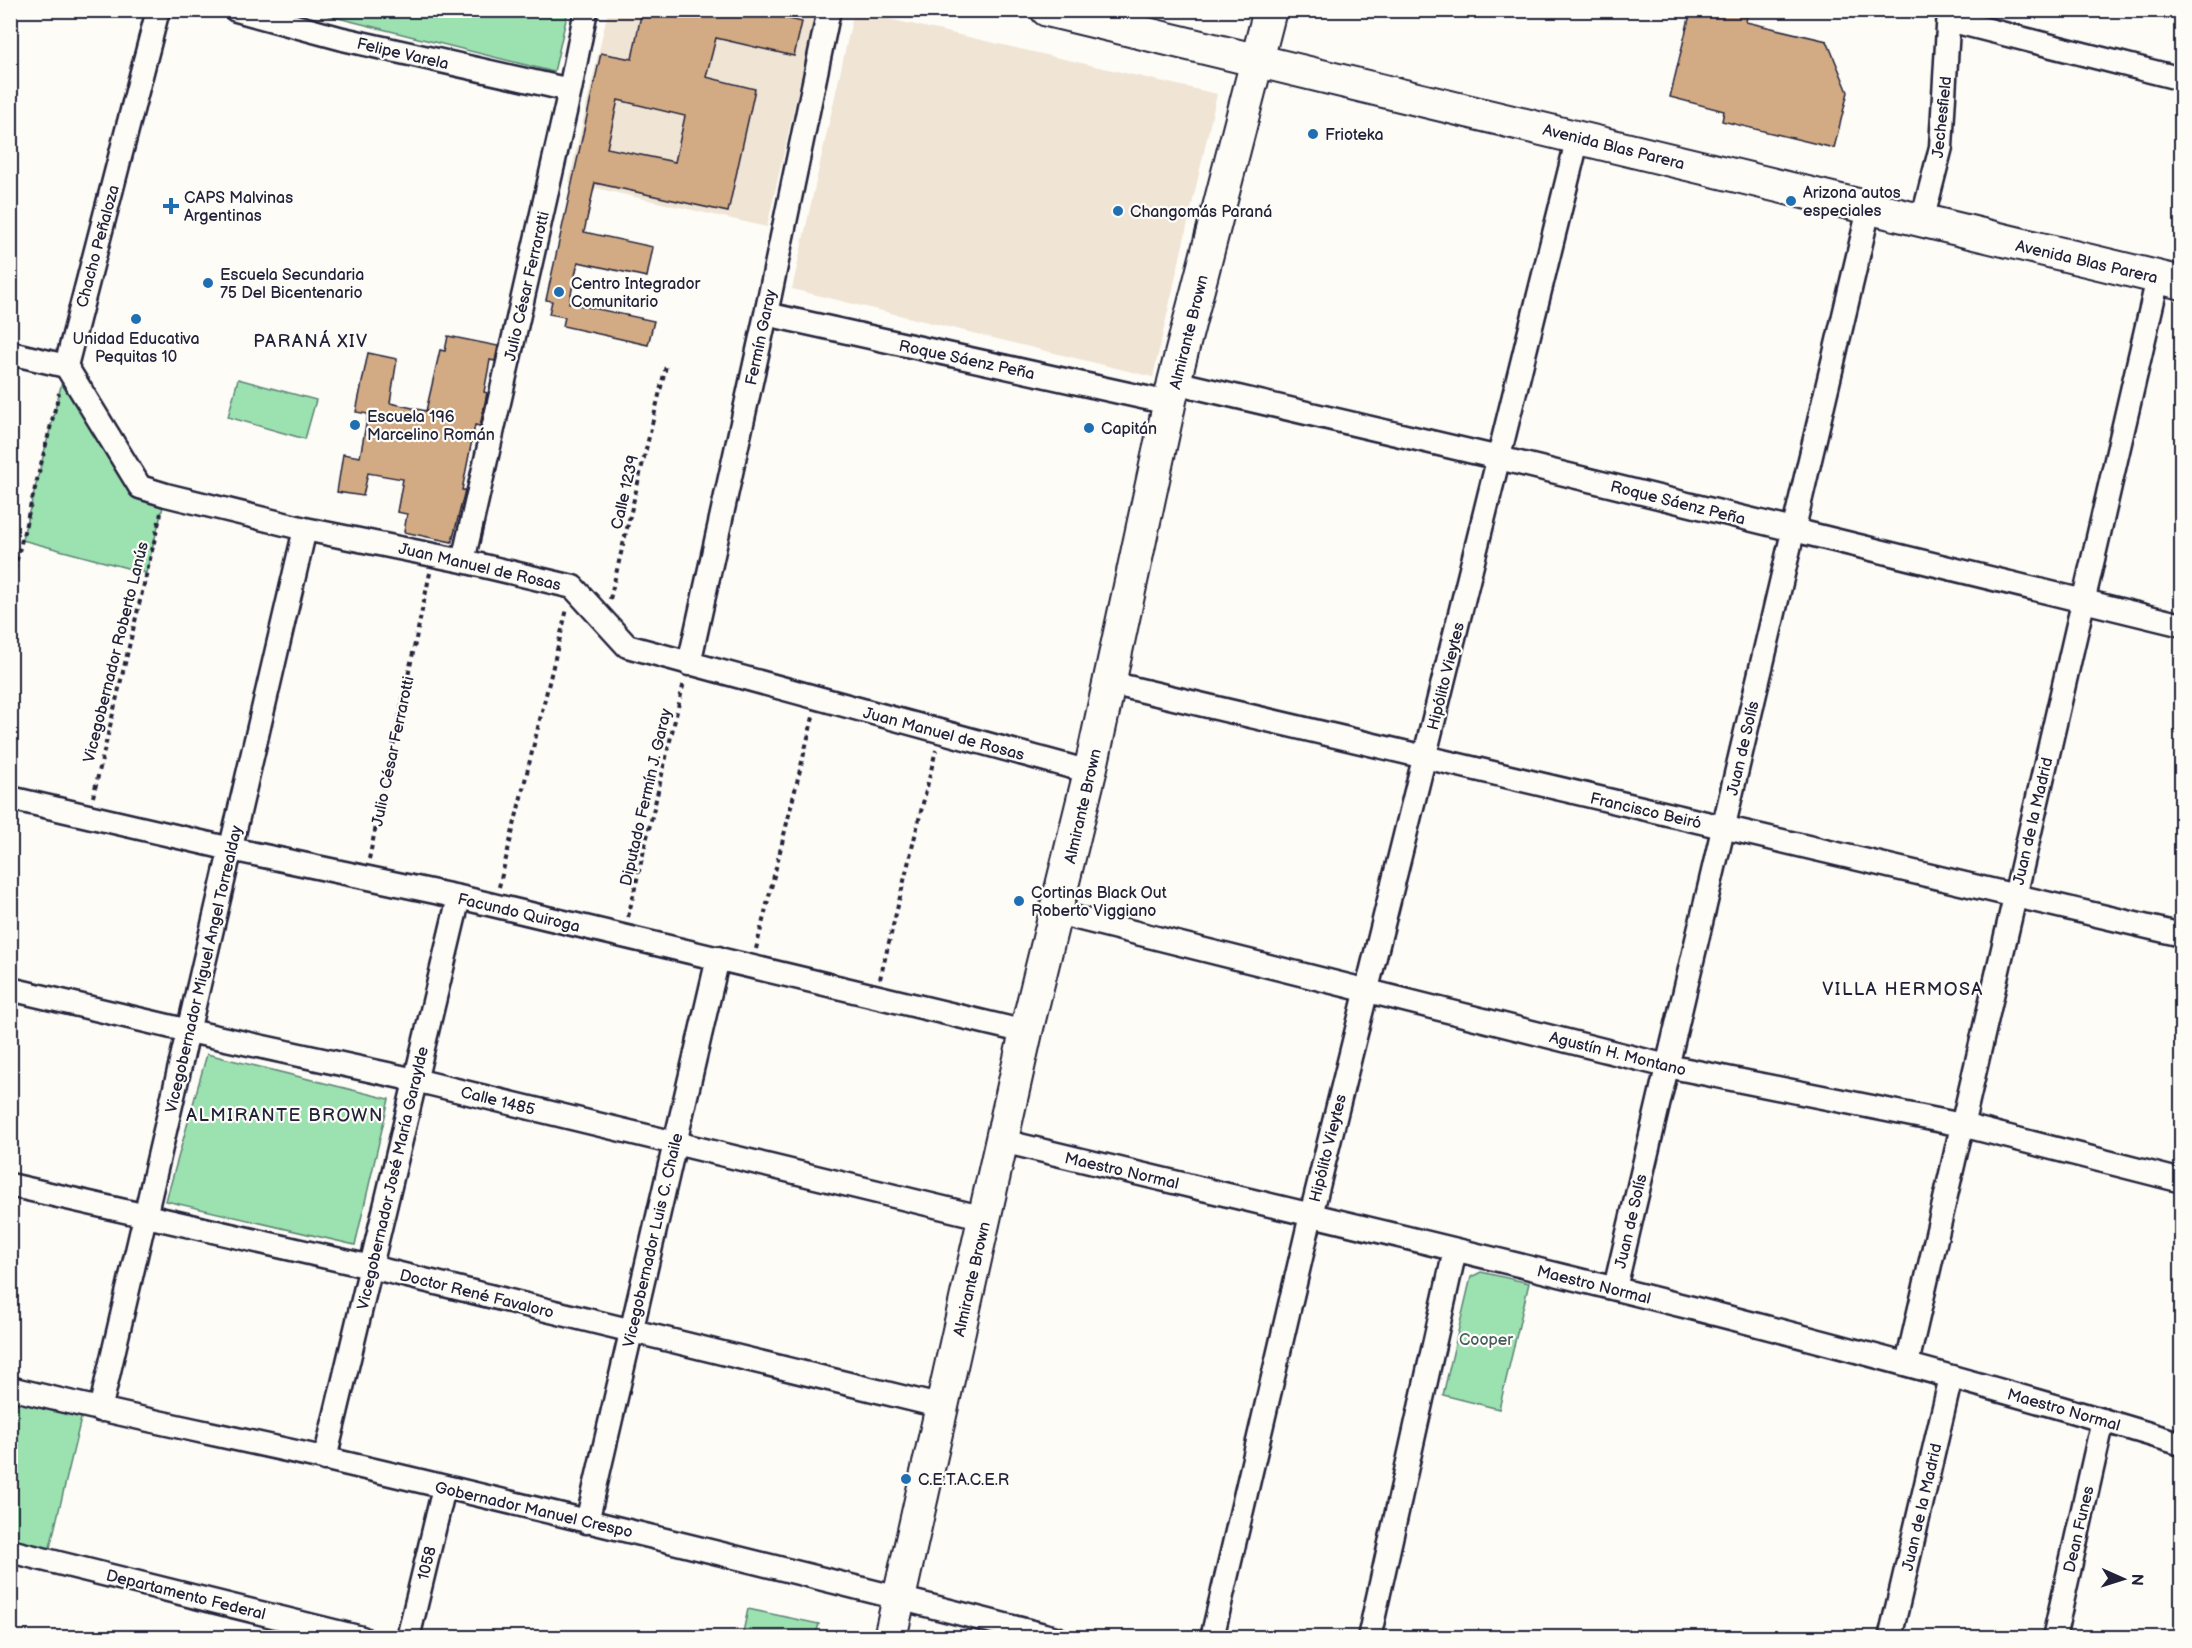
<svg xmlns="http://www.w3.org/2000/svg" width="2192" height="1648" font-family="'Balsamiq Sans',sans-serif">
  <rect width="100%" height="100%" fill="#fdfcf7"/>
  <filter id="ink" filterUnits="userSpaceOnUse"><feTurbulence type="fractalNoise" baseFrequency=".0167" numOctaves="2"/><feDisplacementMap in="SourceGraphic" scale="12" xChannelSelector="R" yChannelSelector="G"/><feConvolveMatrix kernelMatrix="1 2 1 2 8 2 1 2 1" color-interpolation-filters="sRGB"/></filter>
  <g filter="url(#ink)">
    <path fill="#f0e4d4" d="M608,11H816L767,227L569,182Z
      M854,11L1217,94L1153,377L792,289Z"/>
    <path fill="#9be2b0" stroke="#5e8276" stroke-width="1.5" d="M310,11L568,10V11L554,72Z
      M66,366L140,487L166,495L146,573L22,540Z
      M238,379L316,400L305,439L228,417Z
      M207,1054L389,1099L355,1245L166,1201Z
      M1481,1272L1529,1283L1499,1409L1443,1395L1471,1277Z
      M10,1388L84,1406L47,1560L11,1551Z
      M748,1609L819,1624L815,1637H742Z"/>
    <path fill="#d2ab84" stroke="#22223b" stroke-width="1.5" fill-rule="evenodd" d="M642,10H751L802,22L794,56L716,38L706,77L755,89L728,212L595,183L584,232L653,247L647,277L578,262L569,303L654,321L648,345L563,326L565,317L549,314L552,301L546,300L601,53L632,59ZM618,100L685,116L675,162L607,148Z
      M1691,10H1748L1746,22L1827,41L1848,92L1834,148L1722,121L1724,111L1670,97Z
      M448,336L498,346L495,361L490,360L484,392L487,393L480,426L475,425L462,490H465L452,542L404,532L407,514L397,512L403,479L368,473L363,496L337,492L343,454L360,457L368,414L356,412L368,353L397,359L390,403L426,411L440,350L445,351Z"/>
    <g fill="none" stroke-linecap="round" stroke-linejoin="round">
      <defs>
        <path id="street" d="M236,10L343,39L570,90
          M1949,20L2182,79
          M1922,221L1941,147L1949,10
          M766,314L1169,403
          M10,353L66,366L140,487L166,495L305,529L463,561L573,587L627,646L1090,772
          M66,366L158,10
          M1174,382L1499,458L2182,625
          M463,561L570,90L586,10
          M689,664L766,314L829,10
          M1110,683L2182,935
          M10,798L231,849L459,897L1026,1032
          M1057,913L1667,1066L1962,1125L2182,1181
          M10,989L189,1031L415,1080L985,1218
          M1002,1141C1397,1236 1793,1325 2182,1444
          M10,1185L371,1267L943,1407
          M1615,1288L1869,209
          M1907,1364L2158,278
          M10,1388C115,1414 221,1435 327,1459C571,1516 814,1576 1056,1638
          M100,1410L305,529
          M325,1459L459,897
          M587,1522L718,958
          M10,1551L362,1638
          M408,1638L444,1488
          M1212,1638L1311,1215L1578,137
          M1369,1638L1455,1250
          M1890,1638L1951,1377
          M2054,1638L2103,1420"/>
        <path id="secondary" d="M1047,10L2182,283
          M890,1638L1026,1032L1090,772L1174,382L1270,10"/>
      </defs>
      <use href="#street" stroke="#22223b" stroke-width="27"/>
      <use href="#secondary" stroke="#22223b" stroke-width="36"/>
      <path stroke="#22223b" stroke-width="4" stroke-dasharray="4.5 4.5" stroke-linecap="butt" d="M10,587L59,393
        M610,599L666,366
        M93,797L161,513
        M369,859L430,573
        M499,887L567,609
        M628,917L684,682
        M756,949L813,717
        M880,979L936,750"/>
      <use href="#street" stroke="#fdfcf7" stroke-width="22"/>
      <use href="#secondary" stroke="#fdfcf7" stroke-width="32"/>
    </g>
  </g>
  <g fill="#1f6fb2" stroke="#fdfcf7" stroke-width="2">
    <circle cx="1313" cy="134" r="6"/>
    <circle cx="1791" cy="201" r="6"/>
    <path d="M168 197h6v6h6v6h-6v6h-6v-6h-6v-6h6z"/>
    <circle cx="1118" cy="211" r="6"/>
    <circle cx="208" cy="283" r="6"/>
    <circle cx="559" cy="292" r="6"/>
    <circle cx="136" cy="319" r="6"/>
    <circle cx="355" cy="425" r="6"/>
    <circle cx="1089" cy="428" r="6"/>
    <circle cx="1019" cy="901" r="6"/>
    <circle cx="906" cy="1479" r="6"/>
  </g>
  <g text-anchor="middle" stroke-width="4.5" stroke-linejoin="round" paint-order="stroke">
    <g font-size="16" fill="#22223b" stroke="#fdfcf7">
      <text transform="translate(403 53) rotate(13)" y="6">Felipe Varela</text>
      <text transform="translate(1941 117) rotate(-84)" y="6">Jechesfield</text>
      <text transform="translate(1614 146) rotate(14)" y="6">Avenida Blas Parera</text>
      <text transform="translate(97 246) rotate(-75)" y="6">Chacho Peñaloza</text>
      <text transform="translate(2087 261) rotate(13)" y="6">Avenida Blas Parera</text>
      <text transform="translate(526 286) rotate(-77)" y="6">Julio César Ferrarotti</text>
      <text transform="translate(1188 332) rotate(-76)" y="6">Almirante Brown</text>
      <text transform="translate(760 337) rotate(-78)" y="6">Fermín Garay</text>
      <text transform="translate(967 359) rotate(12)" y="6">Roque Sáenz Peña</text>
      <text transform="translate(624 492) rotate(-77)" y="6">Calle 1239</text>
      <text transform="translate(1678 502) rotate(14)" y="6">Roque Sáenz Peña</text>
      <text transform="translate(480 566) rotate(13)" y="6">Juan Manuel de Rosas</text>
      <text transform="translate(115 652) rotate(-76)" y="6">Vicegobernador Roberto Lanús</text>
      <text transform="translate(1445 676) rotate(-76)" y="6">Hipólito Vieytes</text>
      <text transform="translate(944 733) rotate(15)" y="6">Juan Manuel de Rosas</text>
      <text transform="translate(1742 748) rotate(-77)" y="6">Juan de Solís</text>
      <text transform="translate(392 751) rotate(-78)" y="6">Julio César Ferrarotti</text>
      <text transform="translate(645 797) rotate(-77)" y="6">Diputado Fermín J. Garay</text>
      <text transform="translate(1082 806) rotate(-77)" y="6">Almirante Brown</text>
      <text transform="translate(1646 810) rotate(13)" y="6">Francisco Beiró</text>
      <text transform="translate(2032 821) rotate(-77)" y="6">Juan de la Madrid</text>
      <text transform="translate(519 912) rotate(13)" y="6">Facundo Quiroga</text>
      <text transform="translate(203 969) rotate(-77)" y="6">Vicegobernador Miguel Angel Torrealday</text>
      <text transform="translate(1618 1053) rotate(14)" y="6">Agustín H. Montano</text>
      <text transform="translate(498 1100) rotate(14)" y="6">Calle 1485</text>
      <text transform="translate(1327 1148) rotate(-76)" y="6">Hipólito Vieytes</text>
      <text transform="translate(1122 1170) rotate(13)" y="6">Maestro Normal</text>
      <text transform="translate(392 1178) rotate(-77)" y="6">Vicegobernador José María Garaylde</text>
      <text transform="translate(1630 1221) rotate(-77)" y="6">Juan de Solís</text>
      <text transform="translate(652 1240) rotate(-77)" y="6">Vicegobernador Luis C. Chaile</text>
      <text transform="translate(971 1279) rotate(-77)" y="6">Almirante Brown</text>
      <text transform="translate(1594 1284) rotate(14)" y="6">Maestro Normal</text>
      <text transform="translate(477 1293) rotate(14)" y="6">Doctor René Favaloro</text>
      <text transform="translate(2064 1409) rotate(16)" y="6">Maestro Normal</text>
      <text transform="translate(1921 1507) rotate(-77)" y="6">Juan de la Madrid</text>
      <text transform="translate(534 1509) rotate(13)" y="6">Gobernador Manuel Crespo</text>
      <text transform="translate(2078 1529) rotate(-77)" y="6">Dean Funes</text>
      <text transform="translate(426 1563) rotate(-76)" y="6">1058</text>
      <text transform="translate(186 1594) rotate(14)" y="6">Departamento Federal</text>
    </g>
    <g font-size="16" fill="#22223b" stroke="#fdfcf7" text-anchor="start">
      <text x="1325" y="140">Frioteka</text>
      <text x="1803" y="198">Arizona autos<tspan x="1803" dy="18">especiales</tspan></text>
      <text x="184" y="203">CAPS Malvinas<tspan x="184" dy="18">Argentinas</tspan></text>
      <text x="1130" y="217">Changomás Paraná</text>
      <text x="220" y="280">Escuela Secundaria<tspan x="220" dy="18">75 Del Bicentenario</tspan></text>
      <text x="571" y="289">Centro Integrador<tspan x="571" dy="18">Comunitario</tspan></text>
      <text x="136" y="344" text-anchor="middle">Unidad Educativa<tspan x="136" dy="18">Pequitas 10</tspan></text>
      <text x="367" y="422">Escuela 196<tspan x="367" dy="18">Marcelino Román</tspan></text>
      <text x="1101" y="434">Capitán</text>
      <text x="1031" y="898">Cortinas Black Out<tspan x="1031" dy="18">Roberto Viggiano</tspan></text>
      <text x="918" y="1485">C.E.T.A.C.E.R</text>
    </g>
    <g font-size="16" fill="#465c5e" stroke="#fdfcf7">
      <text x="1486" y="1345">Cooper</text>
    </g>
    <g font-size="18" letter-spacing="1.5" fill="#22223b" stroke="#fdfcf7">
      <text x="311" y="347">PARANÁ XIV</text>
      <text x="1903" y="995">VILLA HERMOSA</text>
      <text x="285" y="1121">ALMIRANTE BROWN</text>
    </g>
  </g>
  <rect width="2192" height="1648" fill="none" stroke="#fdfcf7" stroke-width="36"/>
  <rect x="18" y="18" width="2156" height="1612" fill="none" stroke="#22223b" stroke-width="2" filter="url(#ink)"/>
  <g transform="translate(2123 1579) rotate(93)" stroke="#fdfcf7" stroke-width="4.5" paint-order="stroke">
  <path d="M0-4.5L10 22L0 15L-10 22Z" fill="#22223b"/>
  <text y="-9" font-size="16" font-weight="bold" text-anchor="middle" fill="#22223b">N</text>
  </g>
</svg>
